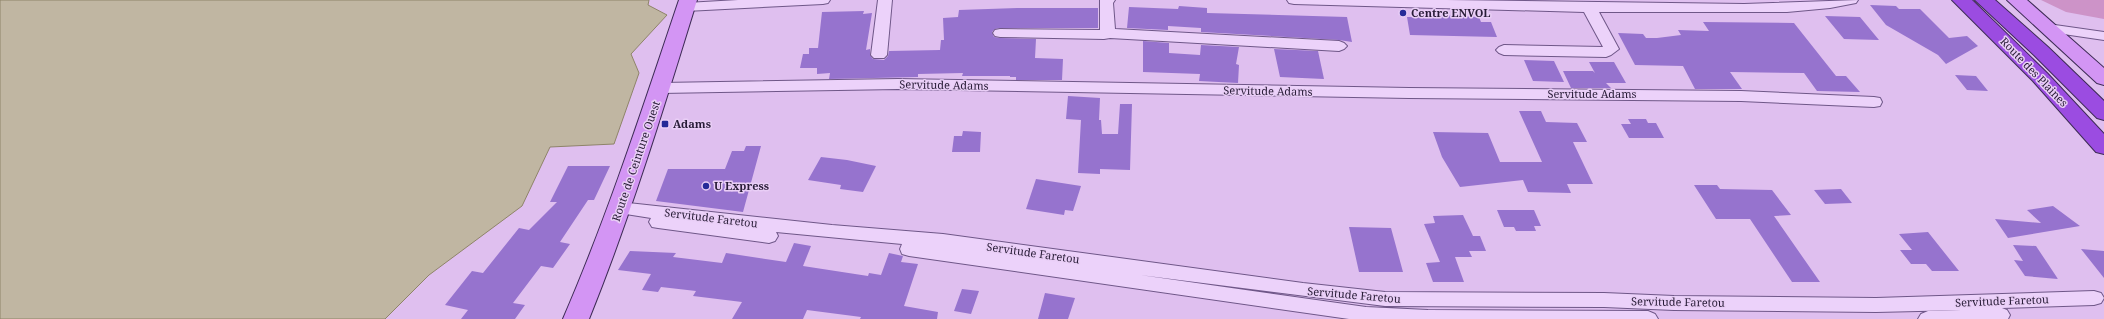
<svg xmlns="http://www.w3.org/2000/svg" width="2104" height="319" font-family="'Noto Serif',serif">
  <rect width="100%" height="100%" fill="#dfbfef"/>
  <path fill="#cd93c8" d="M2041,0H2104V19L2066,12Z"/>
  <path fill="#c0b6a2" stroke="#8e8469" d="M0,0H649L648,5L667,15L631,54L639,73L614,144L550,147L522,206L429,275L385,319H0Z"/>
  <path fill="#9673ce" d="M1870,5L1896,6L1899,9H1920L1949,38L1967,36L1978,46L1946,64L1938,55L1886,25Z
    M1179,6L1207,8V13L1347,17L1352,42L1339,40L1201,32V28L1168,26V30L1127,28L1129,7L1178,9Z
    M1017,8H1098V28H1000L995,29L992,32L994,37L1000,38L1036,39L1035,58L1063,59L1062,80H1016V77H1010V76H962L963,73L918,74V77L829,79L830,73L817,74V68H800L803,54H809V48H818L822,12L864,11L863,14L872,13L866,50L870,49V55L873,59L884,60L888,56L889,51L940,50L941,40H944L943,18L958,17L959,10Z
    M1416,14L1479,17L1481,22H1491L1497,37L1410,35L1407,17H1417Z
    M1825,16L1860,17L1879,40L1844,39Z
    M1703,22L1794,23L1836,76H1846L1860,92L1817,91L1804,73L1730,72L1742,89H1695L1683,66L1635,65L1618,33L1643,34L1646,38H1657L1681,35L1678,30L1709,31Z
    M1143,41L1169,43V53L1200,55L1201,45L1239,47L1236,64L1239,65L1238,83L1199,81L1200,74L1143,72Z
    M1274,49L1318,51L1324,79L1280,77Z
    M1524,60L1554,61L1564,82L1533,81Z
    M1589,62H1614L1626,83H1606L1611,88H1571L1563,71H1593L1595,73Z
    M1955,75L1976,76L1988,91L1967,90Z
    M1068,96L1100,98L1099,120H1101L1102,134H1118L1120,104H1132L1130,170L1100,169V174L1078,173L1081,120L1066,119Z
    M1519,111H1541L1546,122L1577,123L1587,142H1573L1593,184H1567L1571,193L1528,192L1523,180L1460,187L1442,157L1433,132L1488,133L1500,162H1542Z
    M1628,119H1646L1648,123H1656L1664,138H1629L1621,124H1631Z
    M963,131L981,132L980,152H952L954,136H962Z
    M746,146H761L743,212L656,201L668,169H725L732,151H744Z
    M821,157L847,160L876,166L863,192L840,189L841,185L808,180Z
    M568,166H610L594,200H588L560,242L570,244L553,268L541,266L513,303L525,305L515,319H461L468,310L445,305L472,271L483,273L519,228L529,230L557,202H550Z
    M1036,179L1081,186L1073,211L1065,210L1064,215L1026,209Z
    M1694,185H1717L1720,189L1772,190L1791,215L1774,216L1820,282H1792L1750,219H1716Z
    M1841,189L1852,203L1825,204L1814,190Z
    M2053,206L2080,226L2008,238L1995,219L2041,223L2027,210Z
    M1497,210H1534L1541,226H1534L1536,231H1516L1514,227H1504Z
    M1463,215L1473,236H1480L1486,251H1469L1472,257H1455L1464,282H1433L1426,263L1440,262L1424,224L1435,223L1433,216Z
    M1349,227L1391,228L1403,272H1359Z
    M1928,232L1959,271H1932L1926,264H1911L1900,250H1912L1899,234Z
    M794,243L811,246L803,266L868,276L869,273L881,275L889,253L903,256L901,262L918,264L904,306L938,312L937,319H860L861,317L807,310L803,319H732L742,302L693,296L696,291L661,287L658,292L642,290L651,274L618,270L630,251L676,253L673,257L722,263L726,253L786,262Z
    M2013,245L2036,246L2058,279L2025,276L2014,260L2023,261Z
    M2081,249L2104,251V278Z
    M962,289L979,291L971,314L954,311Z
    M1045,293L1075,298L1068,319H1038Z"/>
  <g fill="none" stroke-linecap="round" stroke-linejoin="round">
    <defs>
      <path id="minor" d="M738,0H830L828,3L823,4L686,11L681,10L679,7L681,4L686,3Z
        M878,0H892L887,55L884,58H874L871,55Z
        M1100,0H1115L1113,3L1115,29L1339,41L1344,43L1347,46L1344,49L1339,51L1110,38L1104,39L1000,37L995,36L993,33L995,30L1000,29L1100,30Z
        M1287,0H1447L1744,4L1858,0L1856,3L1830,8L1787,12H1599L1619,49L1611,55L1606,57L1504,55L1499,53L1496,50L1499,47L1504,45L1603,47L1584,12L1294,4L1289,3Z
        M2048,24L2104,32V40L2043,31L2041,28L2043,25Z
        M898,79L1409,88L1741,91L1874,97L1880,98L1882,102L1880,106L1874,107L1741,101L1409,98L898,89L661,93L655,91L653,88L655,85L661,83Z
        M619,202L832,225L943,234L1303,283L1385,292L1604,293L1674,296L1876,298L2094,291L2101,293L2104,298L2101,303L2094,305L2002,308L2007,310L2010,315L2008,319H1918L1921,314L1928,311L1961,310L1876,312L1674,310L1604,307L1385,306L1140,275L1366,307L1428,310L1648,311L1655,314L1658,319H1349L909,256L902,254L900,249L902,244L776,232L778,236L775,241L769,243L658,228L652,227L649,222L651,218L613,212L610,208L613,204Z"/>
      <path id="major" d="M679,0H697C664,107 631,215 589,319H563C608,215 643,107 679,0Z
        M2007,0H2027L2104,68V85L2097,83Z"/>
      <path id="highway" d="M1952,0H1972L2047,73L2104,134V154L2096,152L2033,81Z
        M1975,0H1995L2048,47L2104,101V120L2097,118L2034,55Z"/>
    </defs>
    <use href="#minor" stroke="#6f5788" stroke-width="2"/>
    <use href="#major" stroke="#3d2b55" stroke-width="2"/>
    <use href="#highway" stroke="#3d2b55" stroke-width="2"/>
    <use href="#minor" fill="#ecd2fa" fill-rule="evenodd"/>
    <use href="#major" fill="#d395f4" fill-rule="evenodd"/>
    <use href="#highway" fill="#9b4ce1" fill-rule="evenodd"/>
  </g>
  <g fill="#252a98" stroke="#e9cef6" stroke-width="1.5">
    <circle cx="1403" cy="13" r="4"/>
    <rect x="661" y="120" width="8" height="8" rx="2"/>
    <circle cx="706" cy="186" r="4"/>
  </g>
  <g text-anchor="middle" stroke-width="3" stroke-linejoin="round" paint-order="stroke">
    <g font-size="11" font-weight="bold" fill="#281c37" stroke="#e9cef6" text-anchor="start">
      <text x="1411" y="17">Centre ENVOL</text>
      <text x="673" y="128">Adams</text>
      <text x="714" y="190">U Express</text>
    </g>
    <g font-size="11" fill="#281c37" stroke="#e9cef6">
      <text transform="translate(2034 72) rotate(46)" y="4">Route des Plaines</text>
      <text transform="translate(944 85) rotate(1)" y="4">Servitude Adams</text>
      <text transform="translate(1268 91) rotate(1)" y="4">Servitude Adams</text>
      <text x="1592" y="98">Servitude Adams</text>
      <text transform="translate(636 161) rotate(-71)" y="4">Route de Ceinture Ouest</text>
      <text transform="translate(711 218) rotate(7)" y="4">Servitude Faretou</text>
      <text transform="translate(1033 253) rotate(8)" y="4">Servitude Faretou</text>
      <text transform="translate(1354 295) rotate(5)" y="4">Servitude Faretou</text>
      <text transform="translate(2002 301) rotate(-2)" y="4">Servitude Faretou</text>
      <text transform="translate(1678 302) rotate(1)" y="4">Servitude Faretou</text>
    </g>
  </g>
</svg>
